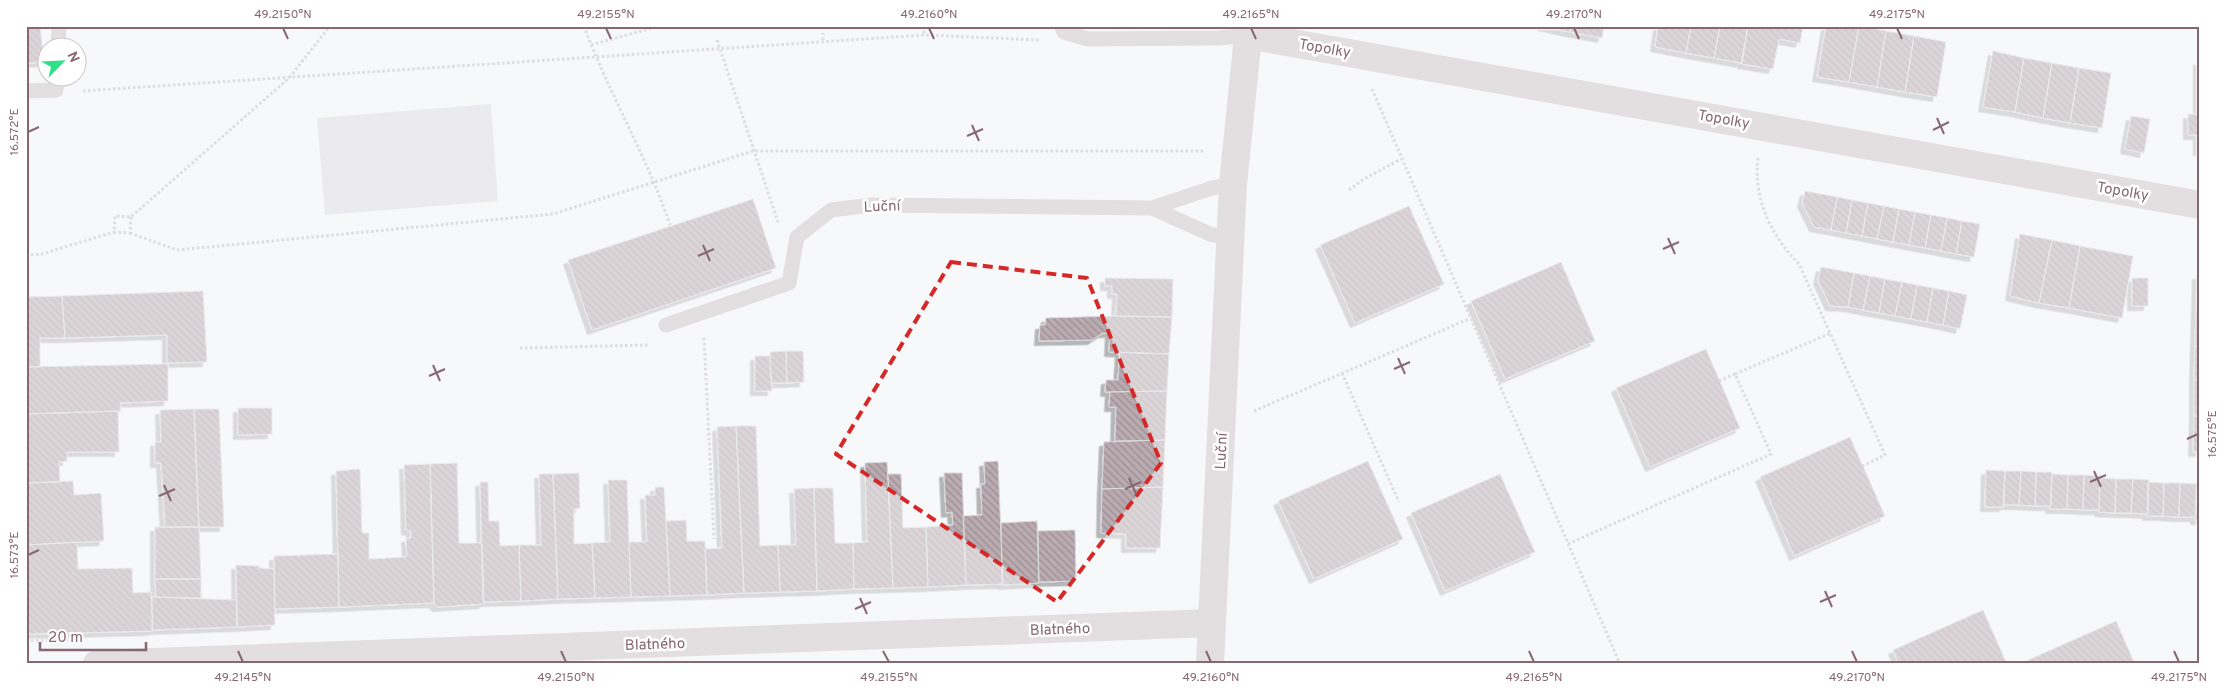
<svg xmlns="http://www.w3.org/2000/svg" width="2226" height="690" font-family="Overpass,sans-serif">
  <defs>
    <pattern id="building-back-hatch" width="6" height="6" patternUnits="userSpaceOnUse" patternTransform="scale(1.25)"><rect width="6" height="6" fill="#b9abb0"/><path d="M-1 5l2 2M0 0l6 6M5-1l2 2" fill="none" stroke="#9c8f94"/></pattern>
    <filter id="shadow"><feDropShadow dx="-4.5" dy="4.5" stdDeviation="0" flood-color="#0004"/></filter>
  </defs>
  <rect width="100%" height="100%" fill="#f7f8f9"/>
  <path fill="#dbdce3" d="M491,104L498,201L325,215L317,118Z"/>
  <path fill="url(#building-back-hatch)" stroke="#d9dadb" filter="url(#shadow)" d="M26,26H40L44,62L26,63Z
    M1542,26H1571L1570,32Z
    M1571,26H1604L1602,38L1570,32Z
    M1658,26H1691L1686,53L1655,47Z
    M1691,26H1720L1714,58L1686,53Z
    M1720,26H1748L1741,63L1714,58Z
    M1748,26H1803L1800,43L1779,39L1773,69L1742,64Z
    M1826,26H1859L1849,82L1817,77Z
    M1859,26L1886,31L1877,87L1849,82Z
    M1886,31L1914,36L1905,92L1877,87Z
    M1914,36L1946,42L1937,97L1905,92Z
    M1993,51L2024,58L2015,112L1983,107Z
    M2024,58L2052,63L2043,118L2015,112Z
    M2198,61H2200V88H2198Z
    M2052,63L2079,68L2070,123L2043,118Z
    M2079,68L2111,73L2102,128L2070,123Z
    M2198,88H2200V115H2198Z
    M2188,114L2200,115V151H2198V135H2188Z
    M2131,116L2150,119L2144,153L2125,149Z
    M1805,191L1837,197L1831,230L1814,227L1802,203Z
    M1837,197L1852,200L1846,233L1831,230Z
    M753,199L776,268L592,330L568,260Z
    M1852,200L1868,203L1862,236L1846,233Z
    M1868,203L1884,206L1877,239L1862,236Z
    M1409,206L1444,284L1355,323L1320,245Z
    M1884,206L1899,209L1893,242L1877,239Z
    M1899,209L1915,212L1909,245L1893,242Z
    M1915,212L1931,215L1925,248L1909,245Z
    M1931,215L1947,218L1941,251L1925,248Z
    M1947,218L1962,221L1956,254L1941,251Z
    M1962,221L1980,224L1974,257L1956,254Z
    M2020,234L2052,240L2039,303L2010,296Z
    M2052,240L2080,246L2069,308L2039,303Z
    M2080,246L2133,256L2122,318L2069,308Z
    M1561,262L1595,341L1505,379L1471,301Z
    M1821,267L1854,273L1848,307L1830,306L1818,280Z
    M1854,273L1870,276L1863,310L1848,307Z
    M2197,275H2200V311H2196Z
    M1870,276L1885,279L1879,313L1863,310Z
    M1105,278L1173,279L1172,317L1116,316L1117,294H1112V286H1105Z
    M2132,278H2148V306H2132Z
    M1885,279L1902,282L1895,316L1879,313Z
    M1902,282L1917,285L1911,319L1895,316Z
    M1917,285L1933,288L1927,322L1911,319Z
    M1933,288L1949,291L1943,325L1927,322Z
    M203,291L207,362L167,363V335L65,338L62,296Z
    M1949,291L1967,295L1960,329L1943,325Z
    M62,296L65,338H40V367H26V297Z
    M2196,311H2200V346H2195Z
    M1116,316L1172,317L1169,354L1109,352L1110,333H1103L1092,340L1039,341L1040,325H1045L1046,318Z
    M2195,346H2200V380H2194Z
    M1706,349L1740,428L1650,467L1616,388Z
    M786,351L787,383H771L770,352Z
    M786,351H803L804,382L787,383Z
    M1120,352L1169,354L1167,391L1105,392L1106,380H1118Z
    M755,356H770L772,391H755Z
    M168,364V401L120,403L121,411L26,414V367Z
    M2194,380H2200V416H2194Z
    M1167,391L1165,440L1115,441L1116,407H1109L1110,392Z
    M238,408H272V434L238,435Z
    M194,409L199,527H165L161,463H155V442H161L160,410Z
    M194,409H219L224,527H199Z
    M118,411L119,452H67V461L59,462L60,482L26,483V414Z
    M2194,416H2200V452H2193Z
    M736,426L744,593L707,595L705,549L722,548L717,427Z
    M736,426H756L760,546L778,545L780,592L744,593Z
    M1850,437L1885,516L1794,556L1760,477Z
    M1165,440L1163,487L1102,489L1104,442Z
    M998,461L1003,584L966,585L963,516L982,515L981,484H985L984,462Z
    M1368,461L1403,539L1314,579L1278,501Z
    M887,462L893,588L854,589L853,543L867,542L865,463Z
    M457,463L459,543H482L484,604L437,607L434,604L430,464Z
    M430,464L434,603L339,607L336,471L360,469L362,533H369V559L407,557L406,538H411V531L406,530L404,465Z
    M1986,470L2005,471L2004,507H1985Z
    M2005,471H2021L2019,505H2003Z
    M2021,471L2036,472L2035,506L2019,505Z
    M2036,472H2052L2051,506H2035Z
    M579,473L580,508L574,509V544L592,543L595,598L558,599L553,474Z
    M944,473H962L966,585L928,587L926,527L953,525L952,512L946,513Z
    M539,474H553L558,599L521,601L519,545H541Z
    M888,474H901L903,528L926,527L928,587L893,588Z
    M1500,474L1535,552L1445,591L1411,513Z
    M2052,474L2068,475L2067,509H2050Z
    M2068,475H2084L2083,510L2067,509Z
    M2084,475L2100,476L2099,510H2083Z
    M2100,478L2116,479L2115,513L2099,512Z
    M2116,479H2133L2131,513H2115Z
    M2133,479L2149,480L2148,514L2131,513Z
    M608,480H627L631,597L595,598L592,543L610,542Z
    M73,481L74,495L101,493L104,541L26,545V483Z
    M480,482H488L489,521H499L500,546L519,545L521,601L483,602Z
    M2148,482L2164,483L2163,516H2147Z
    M2164,483H2180L2179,517L2163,516Z
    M2180,483L2197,484L2196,517H2179Z
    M2196,485L2200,486V520H2195Z
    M655,487H664L670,596L631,597L629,542H647L645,495H655Z
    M1163,487L1160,548H1126V534L1101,533L1102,489Z
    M814,488H833L835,543H853L854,589L817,591Z
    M814,488L817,591L780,592L778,545H796L794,489Z
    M686,520L687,541H705L707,595L670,596L666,521Z
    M1037,521L1039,583L1002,585L1001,523Z
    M155,527H199L201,579H155Z
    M1075,530L1076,581L1039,582L1038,531Z
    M77,542L78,569L132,568L133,593L151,592L153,631L26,634V545Z
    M338,554L339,607L275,609L274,556Z
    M236,565L259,566V568L274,569L275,625L237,627Z
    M155,579H201V598L156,597Z
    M152,597L237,600V627L152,630Z
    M1983,610L2007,664H1899L1893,650Z
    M2116,621L2135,664H2028L2026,661Z"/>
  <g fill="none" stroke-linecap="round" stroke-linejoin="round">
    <path stroke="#c1babc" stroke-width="3" stroke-dasharray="2.5 2.5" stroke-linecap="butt" d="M584,26C609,94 647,156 670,225
      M922,26L925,35
      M717,40L778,222
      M823,40V33
      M591,45L659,26
      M1372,89L1620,664
      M83,91L925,35L1039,40
      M1758,158C1753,198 1771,236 1799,264L1885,455L1863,466
      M1349,190L1364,179L1401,159
      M131,217L130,233L114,232L115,216L131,217L289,78L330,26
      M130,233L177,250L553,214L753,151H1205
      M26,255L42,254L114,232
      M704,338L714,539
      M520,348L649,345
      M1342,373L1399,502
      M1719,381L1735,374
      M1254,411L1469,319
      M1568,544L1771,454L1735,374L1831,333
      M26,641L75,639"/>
    <path stroke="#c9c0c2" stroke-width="15" d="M1061,26L1064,32L1088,39L1219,38L1248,35
      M58,48L59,26
      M26,91L56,90L57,78
      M1152,208L1210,234L1231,239
      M666,325L789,283L797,237L831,210L872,205L1152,208L1212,188L1233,184"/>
    <path stroke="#c9c0c2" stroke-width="28" d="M1248,35L2200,205
      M97,664L1212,623
      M1210,664L1233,184L1249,26"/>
  </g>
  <path d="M0 0H2226V690H0ZM951,262L1087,278L1161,463L1057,602L836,454Z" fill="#f7f8f9" fill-opacity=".55" fill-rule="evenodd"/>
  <path fill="none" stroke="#d62828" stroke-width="4" stroke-dasharray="10 6" stroke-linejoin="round" d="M951,262L1087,278L1161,463L1057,602L836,454Z"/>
  <path fill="none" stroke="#876871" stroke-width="2" d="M283,28L288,39M606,28L611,39M929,28L934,39M1251,28L1256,39M1574,28L1579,39M1897,28L1902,39M1937,118L1944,134M972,125L979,141M1933,130L1949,122M28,132L39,127M967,136L983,129M1668,238L1675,254M703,245L710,261M1663,249L1679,242M698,256L714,249M1398,358L1405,374M433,365L440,381M1394,369L1410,362M429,376L445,369M2187,439L2198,434M2094,471L2101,487M1129,478L1136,494M2090,482L2106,475M164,485L171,501M1125,489L1141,482M159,496L175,489M28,555L39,550M1825,591L1832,607M860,598L867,614M1820,602L1836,595M855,609L871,602M238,651L243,662M561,651L566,662M883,651L889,662M1206,651L1211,662M1529,651L1534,662M1852,651L1857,662M2174,651L2179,662"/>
  <g text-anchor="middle" stroke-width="5" stroke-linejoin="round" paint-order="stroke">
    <g font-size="15" fill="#876871" stroke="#fff">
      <text transform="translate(1325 48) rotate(10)" y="5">Topolky</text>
      <text transform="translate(1724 119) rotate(10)" y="5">Topolky</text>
      <text transform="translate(2123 191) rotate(10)" y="5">Topolky</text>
      <text transform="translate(882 206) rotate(-2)" y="5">Luční</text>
      <text transform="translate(1221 451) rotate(-87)" y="5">Luční</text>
      <text transform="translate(1060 629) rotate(-2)" y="5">Blatného</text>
      <text transform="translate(655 644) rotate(-2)" y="5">Blatného</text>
    </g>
  </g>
  <rect width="2226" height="690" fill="none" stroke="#ffffff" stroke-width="55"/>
  <g transform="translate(62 62) rotate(66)"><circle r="24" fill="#ffffff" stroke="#cfc3c6"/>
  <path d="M0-4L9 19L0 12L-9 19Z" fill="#2ee189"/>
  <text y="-8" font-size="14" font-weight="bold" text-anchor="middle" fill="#876871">N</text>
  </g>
  <path d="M40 642v8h106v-8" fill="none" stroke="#876871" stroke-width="2.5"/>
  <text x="48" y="642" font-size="15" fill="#876871" stroke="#ffffff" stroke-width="4" paint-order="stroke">20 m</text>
  <rect x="28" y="28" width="2170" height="634" fill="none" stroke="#876871" stroke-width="2"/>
  <g font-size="12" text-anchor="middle" fill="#876871">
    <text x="283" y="18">49.2150°N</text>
    <text x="606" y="18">49.2155°N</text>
    <text x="929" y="18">49.2160°N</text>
    <text x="1251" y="18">49.2165°N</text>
    <text x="1574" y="18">49.2170°N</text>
    <text x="1897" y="18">49.2175°N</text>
    <text transform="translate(14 132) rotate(-90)" y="4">16.572°E</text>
    <text transform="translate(2212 434) rotate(-90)" y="4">16.575°E</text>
    <text transform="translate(14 555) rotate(-90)" y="4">16.573°E</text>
    <text x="243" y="681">49.2145°N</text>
    <text x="566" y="681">49.2150°N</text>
    <text x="889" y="681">49.2155°N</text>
    <text x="1211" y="681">49.2160°N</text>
    <text x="1534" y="681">49.2165°N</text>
    <text x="1857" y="681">49.2170°N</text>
    <text x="2179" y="681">49.2175°N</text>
  </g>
</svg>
